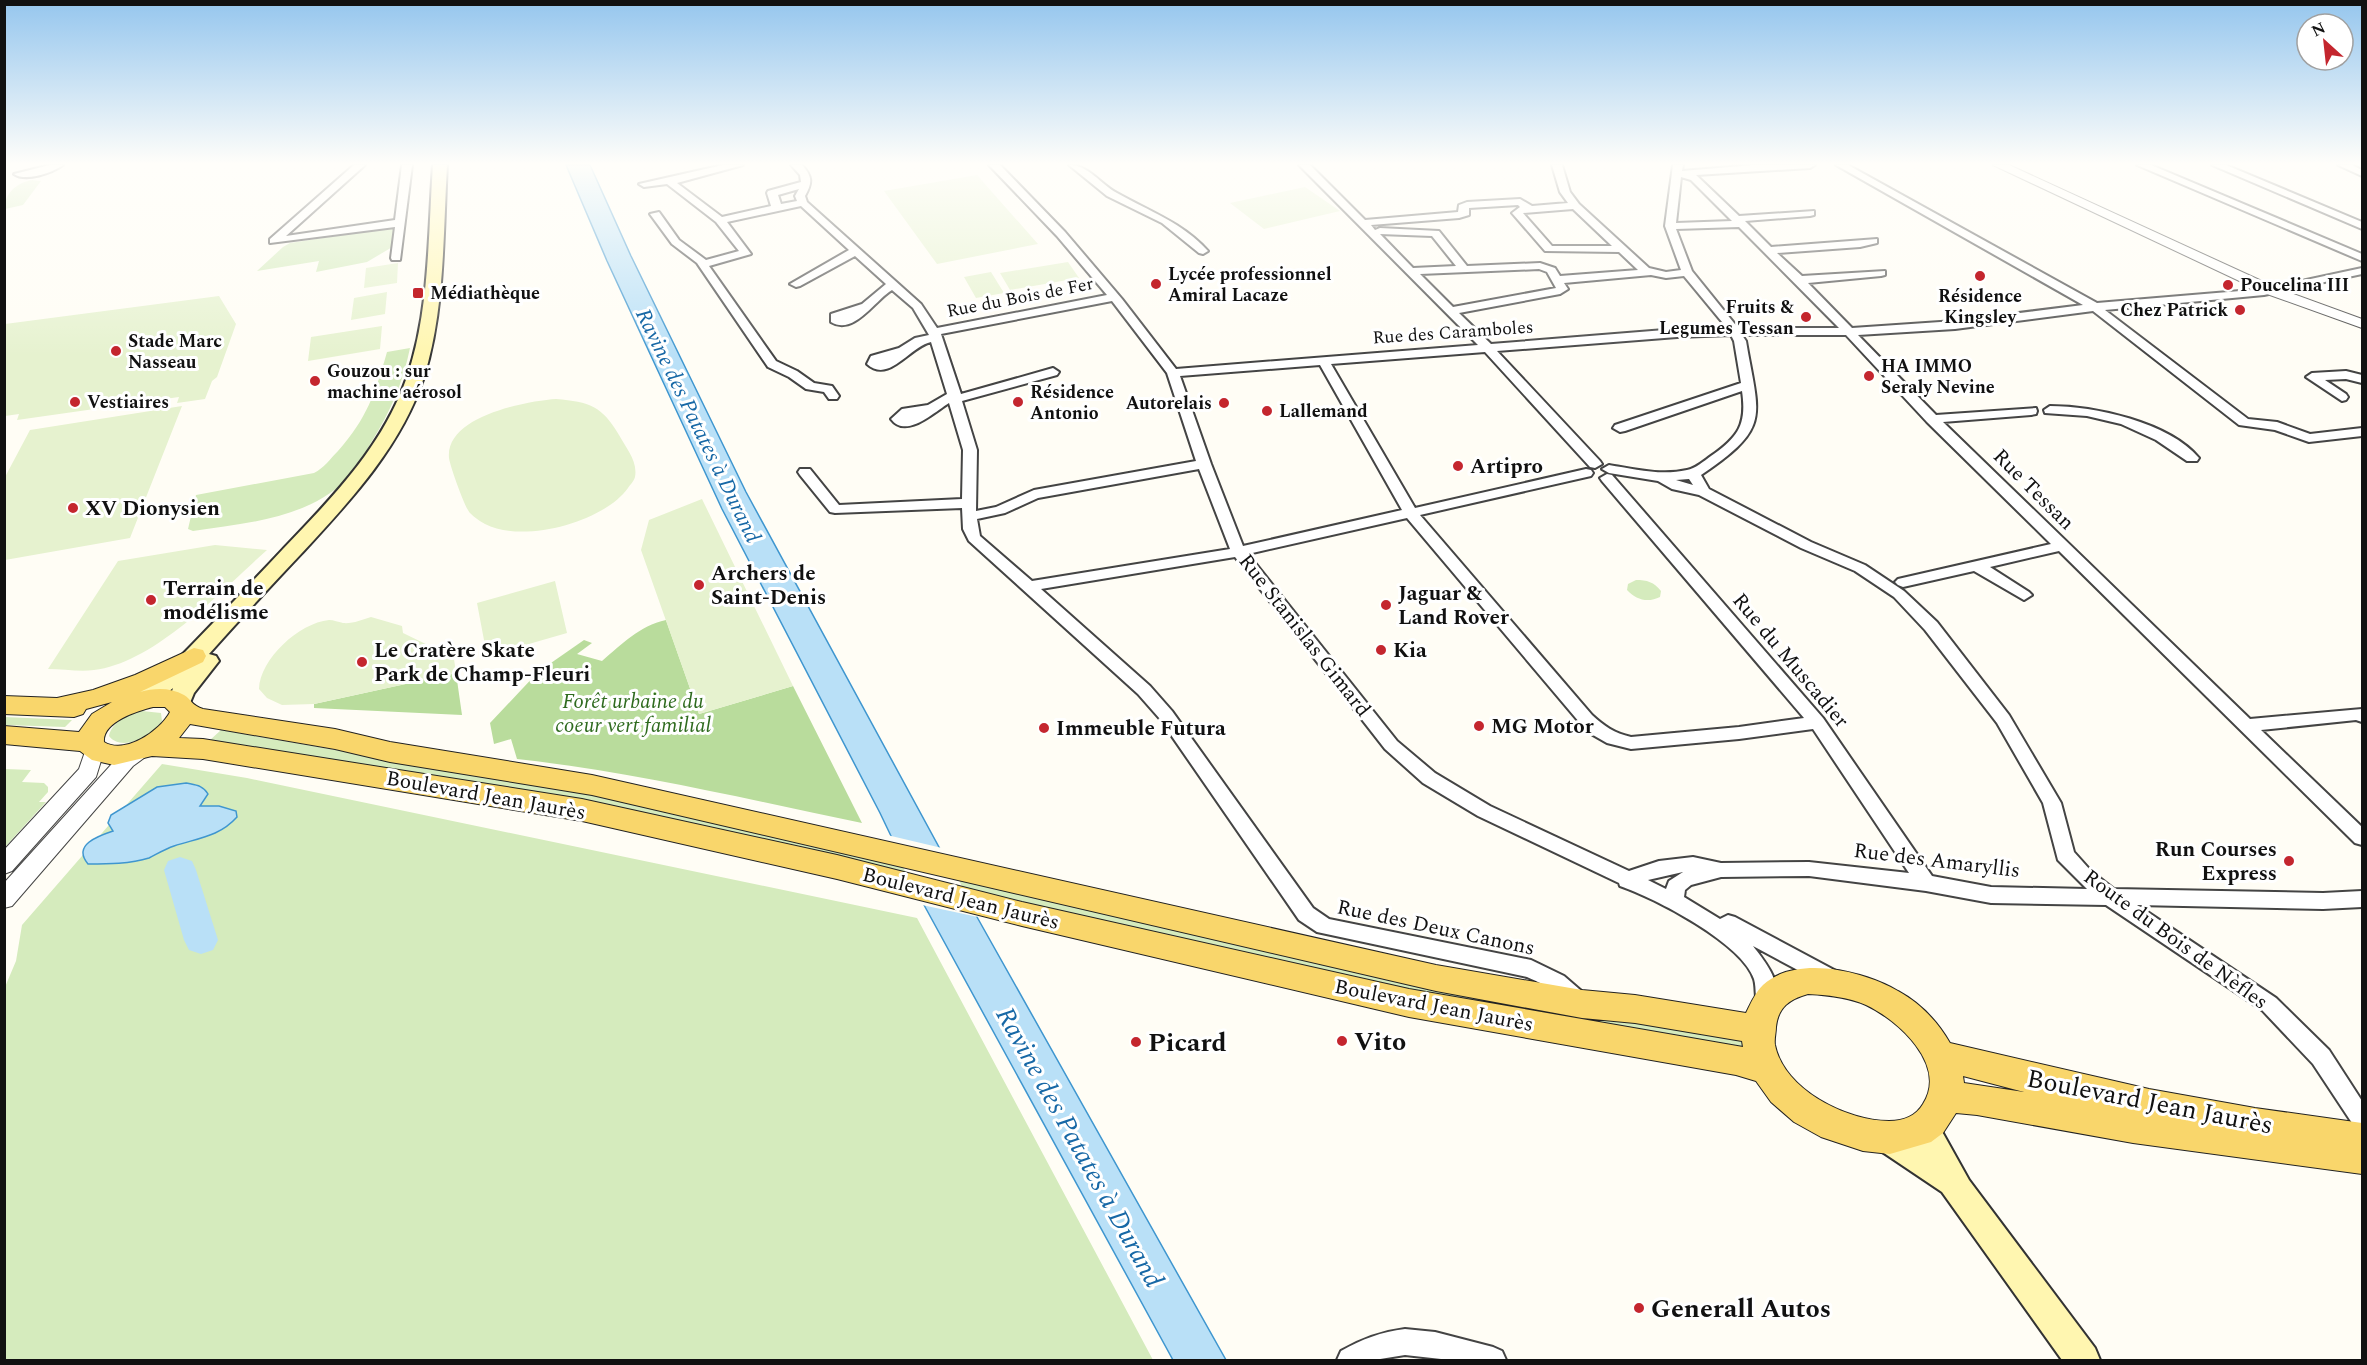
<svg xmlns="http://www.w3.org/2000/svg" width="2367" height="1365" font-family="Spectral,serif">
  <rect width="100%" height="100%" fill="#fffdf5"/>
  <path fill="#d5ebbd" d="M32,180L41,181L23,205L5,209C4,193 17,183 32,180Z
    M396,227L394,246L367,262L316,272L319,261L257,271L283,247L290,243Z
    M410,348C403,382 391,411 372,441C364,454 358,468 347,479C307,519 246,523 193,531L188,529L196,495L314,473C324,468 330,459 338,451C367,418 375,394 387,352Z
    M1636,580C1647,580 1654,582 1661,591L1660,597C1648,603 1636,600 1627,590L1628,584Z
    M142,711L161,713L162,721C154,735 122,753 109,736C112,721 129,714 142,711Z
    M5,717L72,720L65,727L5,725Z
    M221,730L646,804L1742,1035L1744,1049L1597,1029L209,741Z
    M162,764L247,778L917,918L1153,1360H5V987L16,961L22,925Z
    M5,769L31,770L22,782L44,783L48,787V792L39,802H46L5,847Z"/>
  <path fill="#b9dc9c" d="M666,620L699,714L793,686L862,823C747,799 633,772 517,759L511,739L494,744L490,723L538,672L584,640L592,643L577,654L602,661C622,644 639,626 666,620Z
    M456,673L462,715L314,708V704Z"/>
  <path fill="#e6f2cf" d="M977,175L1038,244L937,264L884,191Z
    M1305,187L1340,211L1264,229L1230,203Z
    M1068,262L1079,278L1010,290L1000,273Z
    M398,263L397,283L364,288L366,268Z
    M991,272L1004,293L976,298L964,277Z
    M387,292L385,314L351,320L354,298Z
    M219,296L236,324L217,377L212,381L205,399L177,403L179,397L17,420L19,414L5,416V324Z
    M382,326L380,349L308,361L311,337Z
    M556,399C590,402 602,406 619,435C626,448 638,461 635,477C634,481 630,485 628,488C604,522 523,544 485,524C481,522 474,517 470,513C465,508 450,466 449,458C445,416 527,401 556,399Z
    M182,406L130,538L5,560V477L30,430Z
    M702,499L793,686L699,714L641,550L649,520Z
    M215,545L267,550C222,590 155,663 94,670C80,672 63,669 48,669L118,561Z
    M555,581L567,633L487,656L477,603Z
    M371,617L402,626L403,633L434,648L433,652H453L456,673L314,704L282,705L267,698L259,689C260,659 299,623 329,620C334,620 338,622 343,623C352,624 362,620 371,617Z"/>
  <path fill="#b9e0f7" stroke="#3f96cf" stroke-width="1.5" d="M566,165H590L631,256L746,492L977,917L1226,1360H1173L924,905L880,813L722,509L607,261Z
    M186,783C195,785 203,785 208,794L200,806H219L236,811L237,817C219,837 198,838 174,846C165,849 157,854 149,858C130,864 108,864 88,864C72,845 98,836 113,831L108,823L111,815L157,787Z"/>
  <path fill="#fffdf5" d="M887,835L942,848L978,917L922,905Z"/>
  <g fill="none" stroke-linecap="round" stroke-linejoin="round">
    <path fill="#b9e0f7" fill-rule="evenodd" d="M180,857L192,861L196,870L218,940L213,950L201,954L189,950L184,940L164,870L168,861Z"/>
    <defs>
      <path id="minor" d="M50,165H63C52,173 26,182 14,174Z
        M354,165H365L286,236L395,220L402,165H412L400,260H392L391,258L395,227L270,243V239Z
        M723,165H743L677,183L722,217L771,206L767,193L768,191L801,182L800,175L791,165H802C813,177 812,183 805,196L807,202L921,304L937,328L1107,295L1057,236L989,165H1000L1065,232L1122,299L1176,369L1478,345L1299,165H1310L1365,220L1458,212L1459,205L1467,202L1520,199L1532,206L1568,203L1560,192L1552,165H1562L1570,192L1579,204L1649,268L1666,272L1681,270L1665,226L1673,165H1683L1682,171L1754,165H1815L1810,168L1696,175L1739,216L1814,211V215L1810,216L1745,221L1771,247L1877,239V243L1860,247L1777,253L1802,276L1885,271V275L1881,276L1808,283L1852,328L1955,321L2083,305L1836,165H1848L2097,303L2264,289L2362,268V274L2264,295L2105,310L2248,419L2277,422L2310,434L2362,428V436L2309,442L2275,430L2239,425L2093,311L1955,329L1858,335L1936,415L2036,408L2037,411L2036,414L2031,415L1943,422L2250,719L2362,709V722L2356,720L2261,730L2362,827V845L2355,843L2059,551L1990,567L2029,592L2032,595L2024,600L1974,571L1903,587L1898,585L1895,582L1898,579L2051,544L1927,422L1846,335H1742L1746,341C1759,418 1772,427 1701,475L1709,489L1811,542L1865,565L1904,591L1937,622L2009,715L2061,803L2074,852L2091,871L2114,889L2323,893L2362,891V907L2323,909L2137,905L2276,998L2329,1050L2362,1101V1129L2354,1126L2313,1064L2262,1010L2106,905L1991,903L1926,891L1809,876L1721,877L1691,885L1685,890L1684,897L1720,919L1728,915L1735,917L1836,971L1839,977L1836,983L1829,986L1822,983L1753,946C1767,964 1785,986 1773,1010L1766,1013L1759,1010C1754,1000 1757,989 1754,979C1742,943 1655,898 1620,886L1619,883L1478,816L1423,783L1385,749L1235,557L1041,589L1150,686L1172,711L1313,908L1329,919L1531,960L1564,976L1586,995L1589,1001L1586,1007C1570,1013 1562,996 1549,988C1543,984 1534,980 1527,977L1317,932L1299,920L1160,719L1138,694L969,541L963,529L962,508L835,513L830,512L800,475L798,472L800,469H810L839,505L962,499L963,450L949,403C933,413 906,439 891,419L902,409L928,405L947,394L931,342C909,347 889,384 867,364L871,356L899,348L915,338L929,335L913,308L892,290C875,300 854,336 831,322V314L862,304L886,284L855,256L800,286L796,287L790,284L849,250L801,206L727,222L751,254L709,266L776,361L797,371L814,383L832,386L839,396L837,399H829L824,392L806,389L789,377L768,367L697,263L672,244L650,214L659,212L679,240L706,260L739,251L716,222L667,184L644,187L639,184ZM1681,177L1691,180L1732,221L1676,223ZM799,189L795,196L797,201L781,204L778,195ZM1518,205L1520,207L1512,213L1545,251L1619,252L1638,270L1560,276L1555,268L1540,263L1467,266L1439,231L1380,228L1375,230L1371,225L1459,218L1469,215V208ZM1573,209L1612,246H1552L1523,213ZM1739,227L1839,328H1738L1692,271L1676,229ZM1380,234L1432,236L1456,266L1413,268ZM1539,269L1547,272L1556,288L1453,307L1420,274ZM1651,275L1666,278L1684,276L1727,328L1677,329L1491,344L1459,313L1560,294L1568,289L1564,283ZM1112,301L1167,373L1196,461L1034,490L996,507L976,511L977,450L962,401L1057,375L1059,372L1053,368L961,394L941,334ZM1731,335L1734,341L1741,383L1615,425L1613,428L1620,432L1625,431L1742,391C1747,425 1738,437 1711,456C1704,461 1695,469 1687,470C1661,476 1634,469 1609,465L1602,469L1609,473L1658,481L1672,489L1699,495L1801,548L1855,571L1894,597L1925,630L1997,723L2043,803L2058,860L2087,889L1991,887L1932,876L1823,718L1612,475L1607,474L1600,478L1602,481L1804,718L1739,727L1631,737C1614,733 1604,726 1592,715L1420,515L1591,476L1593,473L1591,470L1586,469L1415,508L1331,364L1485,352L1590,467L1595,468L1602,464L1600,461L1497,351L1677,337ZM1320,365L1402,510L1243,546L1211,464L1180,376ZM1199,469L1230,549L1032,581L980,536L977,519L1005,513L1038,498ZM1689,479L1693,485L1676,480ZM1407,518L1580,723L1593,735L1607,743L1631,749L1739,739L1813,729L1909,873L1809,862L1721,863L1693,857L1659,861L1629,871L1490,806L1435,773L1397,741L1248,554ZM1683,872L1669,881L1666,889L1648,880Z
        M1069,165C1089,165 1100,184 1117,193C1149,211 1183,223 1208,251L1203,254L1199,253L1162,223L1107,196Z
        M2137,165H2151L2362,254V261Z
        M2212,165H2226L2362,222V229Z
        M2338,165H2352L2362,170V176Z
        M2346,371L2362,375V383L2346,379L2325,380L2346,394L2348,397L2346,400L2342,401L2306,377L2312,373Z
        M2050,406C2094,406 2169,422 2199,458L2197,461H2187L2156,440L2121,424L2087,416L2045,413L2044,410Z
        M1405,1329L1435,1332L1493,1347L1502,1351L1506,1360H1450L1405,1355L1374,1360H1337L1341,1351C1362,1339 1381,1332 1405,1329Z"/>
      <path id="tertiary" d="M1993,165H2009L2277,288L2362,319V328L2267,294Z
        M141,743L148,745L151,750L148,755L133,766L12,906L4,908V883L119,756L134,745Z
        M94,744L101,746L104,751L96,777L12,871L4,874V850L79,769L87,746Z"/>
      <path id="secondary" d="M433,165H447C443,235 445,309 424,377C401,447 350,501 301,554C270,587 239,620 209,654L216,656L219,661L194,693L187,710L179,712L171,710L168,704L173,688C161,698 149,711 133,707L130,701L133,695L165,672L186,651C219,617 251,583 283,549C333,497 383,446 407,377C430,310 428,235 433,165Z
        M1924,1115L1935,1119L1969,1180L2095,1348L2100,1360H2062L1942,1192L1878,1149L1874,1139L1878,1129L1889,1125L1912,1136L1909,1129L1913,1119Z"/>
      <path id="primary" d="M194,648L203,650L206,656L203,662L140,692C154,688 170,687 184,695C192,700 191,705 203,709L335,729L390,742L592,775L1436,965L1582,990L1635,995L1746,1013C1751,1003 1755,993 1763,985C1796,954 1864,971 1898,991C1920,1003 1938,1022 1950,1043L2149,1089L2255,1108L2362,1123V1174L2133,1143L1977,1115L1956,1113L1943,1133L1931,1142L1890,1154L1863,1151L1821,1137L1794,1122L1771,1102L1756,1081L1736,1075L1409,1017L1022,926L837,879L582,821L203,759L152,756L114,765L92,760L80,751L4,744V726L79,732L92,714L112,702L86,709L83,714L74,717L4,714V696L57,698L93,690L135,675ZM153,707H165L170,712C160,731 125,755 104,742C102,722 137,711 153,707ZM190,724L335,749L390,762L592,795L1436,991L1582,1018L1635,1023L1742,1041L1743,1047L1409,989L1022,902L837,855L582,799L203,739L179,738ZM1808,994C1827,995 1848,997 1866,1005C1898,1020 1948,1065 1923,1104C1916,1116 1903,1121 1889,1121C1847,1121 1784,1090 1775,1045C1774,1039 1776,1033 1776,1027C1778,1007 1790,999 1808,994ZM1963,1076L2024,1092L1964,1083Z"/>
    </defs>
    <use href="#minor" stroke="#444" stroke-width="4"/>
    <use href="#tertiary" stroke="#444" stroke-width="2"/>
    <use href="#secondary" stroke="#333" stroke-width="4"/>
    <use href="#primary" stroke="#222" stroke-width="2"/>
    <use href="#minor" fill="#fff" fill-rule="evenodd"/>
    <use href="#tertiary" fill="#fff" fill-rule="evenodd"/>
    <use href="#secondary" fill="#fff6b0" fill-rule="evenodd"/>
    <use href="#primary" fill="#f9d66b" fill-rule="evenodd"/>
  </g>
  <linearGradient id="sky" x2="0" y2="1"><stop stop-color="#95c6ee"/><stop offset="0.46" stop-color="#fffefa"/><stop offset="1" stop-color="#fffefa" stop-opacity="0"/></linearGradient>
  <rect width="2367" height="356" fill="url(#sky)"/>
  <g fill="#c4262e" stroke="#fff" stroke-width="2">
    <circle cx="1980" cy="276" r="6"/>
    <circle cx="1156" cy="284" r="6"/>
    <circle cx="2228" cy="285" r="6"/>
    <rect x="412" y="287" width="12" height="12" rx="3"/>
    <circle cx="2240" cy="310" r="6"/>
    <circle cx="1806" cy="317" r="6"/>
    <circle cx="116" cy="351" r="6"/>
    <circle cx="1869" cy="376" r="6"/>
    <circle cx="315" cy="381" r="6"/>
    <circle cx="75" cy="402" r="6"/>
    <circle cx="1018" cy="402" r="6"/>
    <circle cx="1224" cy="403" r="6"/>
    <circle cx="1267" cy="411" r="6"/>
    <circle cx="1458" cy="466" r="6"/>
    <circle cx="73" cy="508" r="6"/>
    <circle cx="699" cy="585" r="6"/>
    <circle cx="151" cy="600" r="6"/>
    <circle cx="1386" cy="605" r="6"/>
    <circle cx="1381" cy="650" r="6"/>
    <circle cx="362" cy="662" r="6"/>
    <circle cx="1479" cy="726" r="6"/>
    <circle cx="1044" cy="728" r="6"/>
    <circle cx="2289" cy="861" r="6"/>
    <circle cx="1342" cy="1041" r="6"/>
    <circle cx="1136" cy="1042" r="6"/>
    <circle cx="1639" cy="1308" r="6"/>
  </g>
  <g text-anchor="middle" stroke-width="6" stroke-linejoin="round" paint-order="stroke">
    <g font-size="18" font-weight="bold" fill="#111" stroke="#fff" text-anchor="start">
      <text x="1168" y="280">Lycée professionnel<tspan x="1168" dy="21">Amiral Lacaze</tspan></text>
      <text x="2240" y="291">Poucelina III</text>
      <text x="430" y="299">Médiathèque</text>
      <text x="1980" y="302" text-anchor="middle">Résidence<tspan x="1980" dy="21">Kingsley</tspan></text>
      <text x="1794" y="313" text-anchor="end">Fruits &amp;<tspan x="1794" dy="21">Legumes Tessan</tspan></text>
      <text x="2228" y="316" text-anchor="end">Chez Patrick</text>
      <text x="128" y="347">Stade Marc<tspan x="128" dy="21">Nasseau</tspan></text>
      <text x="1881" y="372">HA IMMO<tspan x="1881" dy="21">Seraly Nevine</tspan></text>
      <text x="327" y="377">Gouzou : sur<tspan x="327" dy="21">machine aérosol</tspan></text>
      <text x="1030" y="398">Résidence<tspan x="1030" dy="21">Antonio</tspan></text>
      <text x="87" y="408">Vestiaires</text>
      <text x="1212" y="409" text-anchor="end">Autorelais</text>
      <text x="1279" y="417">Lallemand</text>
    </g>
    <g font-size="18" fill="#111" stroke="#fff">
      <text transform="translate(1020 297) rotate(-11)" y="6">Rue du Bois de Fer</text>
      <text transform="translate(1453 332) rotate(-4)" y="6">Rue des Caramboles</text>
    </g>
    <g font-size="21" font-weight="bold" fill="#111" stroke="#fff" text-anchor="start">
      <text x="1470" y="473">Artipro</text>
      <text x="85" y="515">XV Dionysien</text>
      <text x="711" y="580">Archers de<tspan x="711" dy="24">Saint-Denis</tspan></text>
      <text x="163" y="595">Terrain de<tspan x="163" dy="24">modélisme</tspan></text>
      <text x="1398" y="600">Jaguar &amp;<tspan x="1398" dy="24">Land Rover</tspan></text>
      <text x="374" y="657">Le Cratère Skate<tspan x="374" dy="24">Park de Champ-Fleuri</tspan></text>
      <text x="1393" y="657">Kia</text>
      <text x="1491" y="733">MG Motor</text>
      <text x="1056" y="735">Immeuble Futura</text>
      <text x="2277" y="856" text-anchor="end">Run Courses<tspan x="2277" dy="24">Express</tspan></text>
    </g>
    <g font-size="21" fill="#111" stroke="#fff">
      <text transform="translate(2034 489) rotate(45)" y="7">Rue Tessan</text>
      <text transform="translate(1305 635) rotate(52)" y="7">Rue Stanislas Gimard</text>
      <text transform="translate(1791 660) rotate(50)" y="7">Rue du Muscadier</text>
      <text transform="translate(486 795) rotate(10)" y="7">Boulevard Jean Jaurès</text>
      <text transform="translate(1937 860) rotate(7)" y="7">Rue des Amaryllis</text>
      <text transform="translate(961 898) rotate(14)" y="7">Boulevard Jean Jaurès</text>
      <text transform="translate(1436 927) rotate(12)" y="7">Rue des Deux Canons</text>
      <text transform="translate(2176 939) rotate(36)" y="7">Route du Bois de Nèfles</text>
      <text transform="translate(1434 1005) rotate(11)" y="7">Boulevard Jean Jaurès</text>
    </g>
    <g font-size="21" font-style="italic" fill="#2f6b1f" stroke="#fff">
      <text x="633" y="708">Forêt urbaine du<tspan x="633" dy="24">coeur vert familial</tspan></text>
    </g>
    <g font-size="22" font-style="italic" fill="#1768a6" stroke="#fff">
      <text transform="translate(699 425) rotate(64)" y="8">Ravine des Patates à Durand</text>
    </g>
    <g font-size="26" font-weight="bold" fill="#111" stroke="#fff" text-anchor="start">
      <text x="1354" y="1050">Vito</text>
      <text x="1148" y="1051">Picard</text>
      <text x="1651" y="1317">Generall Autos</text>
    </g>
    <g font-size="26" fill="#111" stroke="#fff">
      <text transform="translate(2150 1101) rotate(11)" y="9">Boulevard Jean Jaurès</text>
    </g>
    <g font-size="27" font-style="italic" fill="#1768a6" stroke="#fff">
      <text transform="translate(1080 1147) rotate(61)" y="9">Ravine des Patates à Durand</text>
    </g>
  </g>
  <rect width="2367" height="1365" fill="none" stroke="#111111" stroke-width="12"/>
  <g transform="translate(2325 42) rotate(333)"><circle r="28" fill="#ffffff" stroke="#a0a0a0" stroke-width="1.5"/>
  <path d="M0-4.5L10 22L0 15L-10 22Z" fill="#c4262e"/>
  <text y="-9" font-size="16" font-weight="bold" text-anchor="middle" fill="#111111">N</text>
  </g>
</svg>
